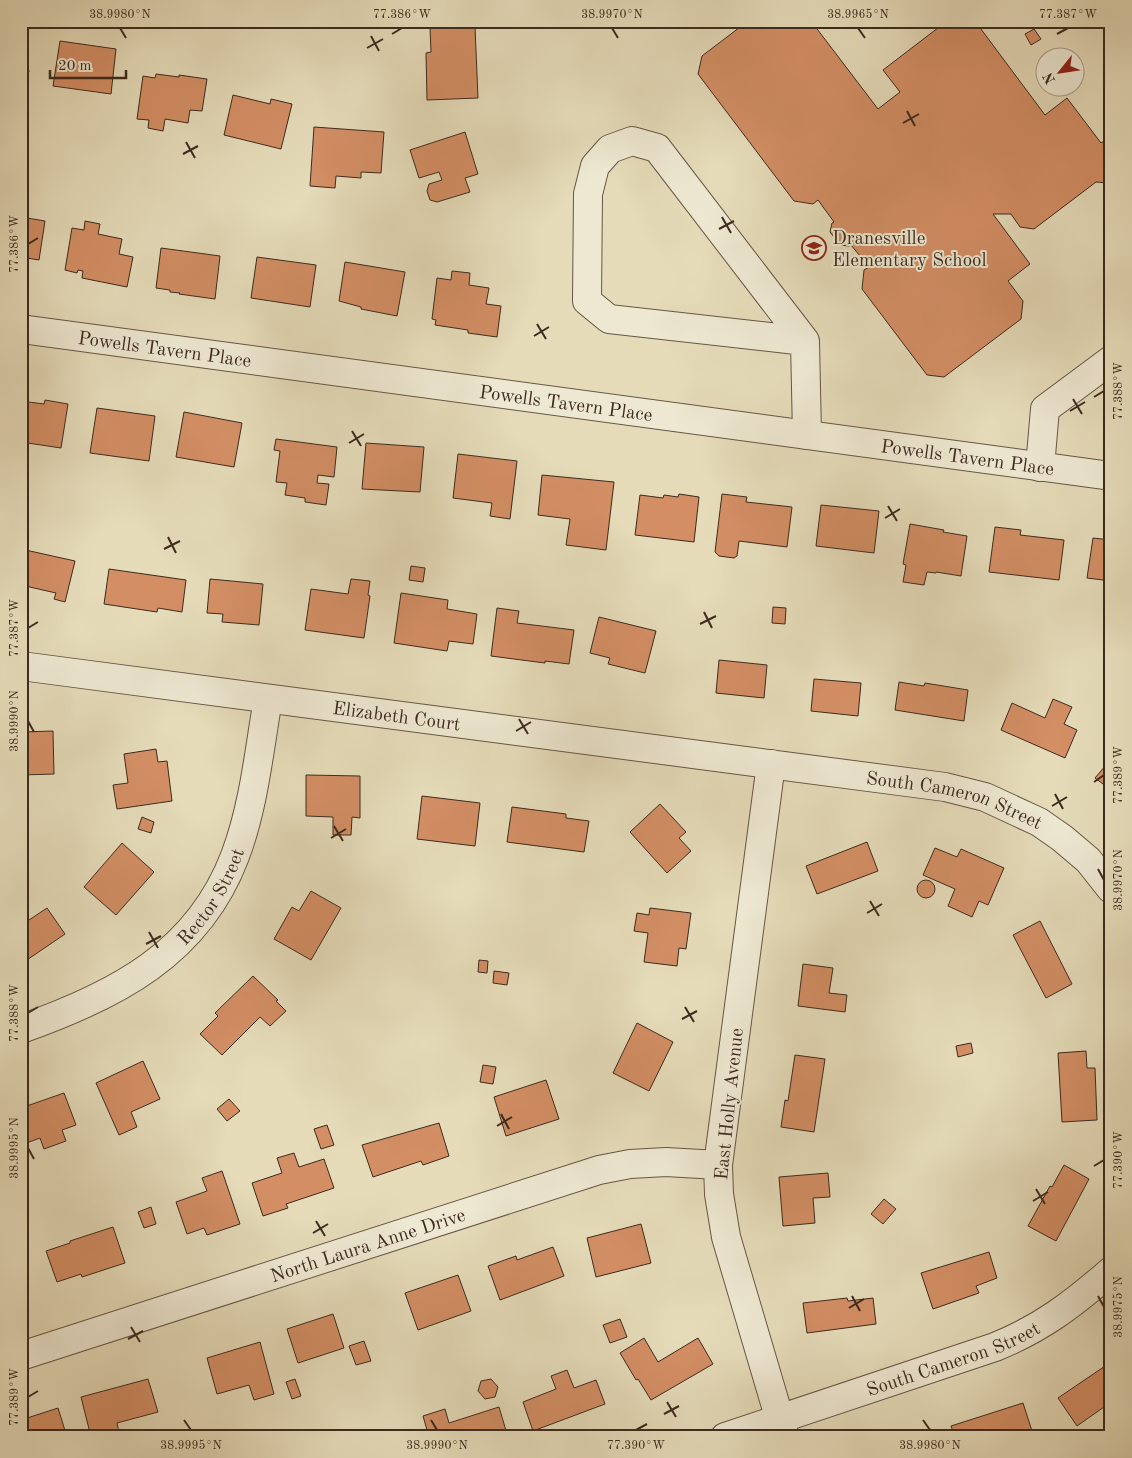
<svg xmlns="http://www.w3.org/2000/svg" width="1132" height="1458" font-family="'Old Standard TT',serif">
  <rect width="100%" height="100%" fill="#e5dbb9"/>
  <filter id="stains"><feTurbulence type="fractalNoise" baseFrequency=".004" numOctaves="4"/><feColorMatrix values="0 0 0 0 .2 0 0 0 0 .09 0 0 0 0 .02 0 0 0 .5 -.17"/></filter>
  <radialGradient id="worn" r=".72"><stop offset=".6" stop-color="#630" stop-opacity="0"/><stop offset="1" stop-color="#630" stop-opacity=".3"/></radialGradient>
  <path fill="#d38e64" stroke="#3c2a1e" d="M748,21H811L878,109L900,92L883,70L947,21H975L1045,115L1067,98L1101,143L1111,136V188L1107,183L1096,182L1034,229L1020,227L1011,214H993L1030,264L1008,281L1023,301L1021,319L944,377L927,375L862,289L864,270L869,267L851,245L849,246L840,245L830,232L832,223L834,222L818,200L813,204L794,201L698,74L702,56Z
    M475,27L478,98L427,100L426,53L431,52L430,28Z
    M1034,29L1041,39L1031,45L1025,34Z
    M21,41H24L29,72L21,73Z
    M60,41L116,49L111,94L53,86Z
    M156,74L179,77V75L207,79L202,111L190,110L188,123L165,119L163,131L148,128L149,120L137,119L143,76L155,78Z
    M233,95L270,104L271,99L292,104L281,149L224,135Z
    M314,127L384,132L381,173L361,172V178L336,176L335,188L310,186Z
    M465,132L478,174L465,178L470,192L437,202L430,200L427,191L429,184L442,180L439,172L419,178L410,150Z
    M21,217L45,221L39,260L21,257Z
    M85,221L100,224L98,234L122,239L119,254L133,257L127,287L82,278L83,271L78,270L77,273L65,270L72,228L84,230Z
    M161,248L220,256L215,299L179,294L180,293L170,292V290L156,288Z
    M257,257L316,265L310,307L251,298Z
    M345,262L405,272L397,316L361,309V307L339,301Z
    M452,271L470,273L469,285L489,288L486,304L501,306L497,337L468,333V330L435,325L436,320L432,319L437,278L451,280Z
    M45,400L68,404L61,448L21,442V401L44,404Z
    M97,408L155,416L149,461L90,453Z
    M184,412L242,423L234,467L176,457Z
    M276,439L337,447L334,477L318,475L317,483L329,484L326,505L305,502V498L285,495L287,483L276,482L280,451L274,450Z
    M366,443L424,447L420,492L362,489Z
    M458,454L517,461L510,519L490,516L492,503L453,498Z
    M542,475L614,482L606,550L566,545L570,519L538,515Z
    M679,494L699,497L694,542L635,535L640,495L663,498L664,495L678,497Z
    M722,494L747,497L746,502L792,507L787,547L739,541L737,556L734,558L719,556L715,552Z
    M821,505L879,511L874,553L816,546Z
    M910,524L944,530L943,532L967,536L961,576L936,572V573L927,572L924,585L903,582L906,565L903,564Z
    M995,527L1021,530L1020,535L1064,540L1059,580L989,572Z
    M1093,538L1111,540V581L1087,578Z
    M21,549L75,561L65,602L54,599L56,593L21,585Z
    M411,566L425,568L423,582L409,580Z
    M109,569L186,580L182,612L158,608L157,612L104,604Z
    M210,579L263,584L259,625L222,622L223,614L207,613Z
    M351,579L370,581L368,595L370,596L364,638L305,630L311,589L348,594Z
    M401,593L448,600L447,609L477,614L473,644L449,641L447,651L394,643Z
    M773,607L786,608L785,624L772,623Z
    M497,608L519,611L517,623L574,630L569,664L545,661V663L491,656Z
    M599,617L656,631L645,673L608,664L610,658L590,653Z
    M719,660L767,665L764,698L716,693Z
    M814,679L861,683L858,716L811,711Z
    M899,682L924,686L925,683L968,690L964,721L895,710Z
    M1053,699L1072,707L1064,724L1077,730L1065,758L1001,730L1012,703L1045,718Z
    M53,731L54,774L21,775V732Z
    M156,749L158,762L167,761L172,801L117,809L113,785L128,783L124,754Z
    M1111,759V790L1095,778Z
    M306,775L360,776V818L352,817L351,835H333V817L306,816Z
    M422,796L480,803L475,846L417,839Z
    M660,804L686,832L679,838L691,851L667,873L630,832Z
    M512,807L566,814V818L589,821L584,852L507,842Z
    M142,817L154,822L151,833L138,829Z
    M867,842L878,871L817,894L806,866Z
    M122,843L154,872L116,915L84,887Z
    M935,848L957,857L961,849L1004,868L988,905L979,901L972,917L948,906L955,889L923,875Z
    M917 889a9 9 0 1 1 18 0a9 9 0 1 1-18 0Z
    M311,891L341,908L311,960L274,939L292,907L299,911Z
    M47,908L65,934L21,964V922L23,924Z
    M650,908L691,913L686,949L679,948L677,966L644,962L648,933L634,931L637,913L649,915Z
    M1040,921L1072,984L1046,998L1013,935Z
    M479,960L488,961L487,973L478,972Z
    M803,964L833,968L829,993L847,995L845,1012L798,1006Z
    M494,971L509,973L507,985L493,983Z
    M253,976L278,1000L276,1001L286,1011L270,1026L260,1017L222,1055L200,1034L218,1016L215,1013Z
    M637,1023L673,1042L649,1091L613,1073Z
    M971,1043L973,1053L958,1057L956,1046Z
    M1086,1051L1087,1068H1095L1097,1120L1062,1122L1058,1053Z
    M795,1055L825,1059L814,1132L781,1127L785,1100L788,1101Z
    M143,1061L160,1099L131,1112L137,1127L119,1135L96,1083Z
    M483,1065L496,1067L493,1084L480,1082Z
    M546,1080L559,1119L506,1136L494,1097Z
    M64,1093L76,1125L62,1130L66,1141L44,1149L40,1138L21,1145V1108Z
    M229,1099L240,1111L227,1121L217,1109Z
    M439,1123L449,1156L423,1165L421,1161L373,1177L362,1145Z
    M327,1125L334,1145L321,1149L314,1129Z
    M294,1153L299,1167L324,1159L334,1188L286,1204L288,1208L263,1216L252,1183L282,1173L277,1158Z
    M1064,1165L1089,1179L1056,1241L1028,1226L1050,1186L1052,1187Z
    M222,1171L240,1224L207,1235L204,1228L187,1234L176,1202L207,1191L202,1178Z
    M828,1173L830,1197L813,1198L815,1223L783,1226L779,1177Z
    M884,1199L896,1209L883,1224L871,1214Z
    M151,1207L156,1224L144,1228L138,1212Z
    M641,1224L651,1263L596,1277L587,1238Z
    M113,1227L125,1263L82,1277L81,1274L57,1282L46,1251L70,1243V1241Z
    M553,1247L564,1276L500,1300L488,1266L516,1256L517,1260Z
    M989,1252L997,1278L976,1286L979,1293L933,1309L921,1273Z
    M458,1275L471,1311L418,1330L405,1293Z
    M847,1298L848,1301L873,1298L876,1324L807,1333L803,1303Z
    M333,1314L344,1348L298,1363L287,1329Z
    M620,1319L627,1337L610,1343L603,1325Z
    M644,1338L658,1362L698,1338L713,1364L651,1400L638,1379L636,1380L620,1353Z
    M364,1341L371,1361L356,1365L349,1346Z
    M260,1342L274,1394L254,1400L249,1385L217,1394L207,1358Z
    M1111,1362V1417L1104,1407L1077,1426L1058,1398Z
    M567,1370L574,1388L596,1380L605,1404L533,1431L523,1402L556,1389L551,1376Z
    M148,1379L158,1412L117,1423L120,1437H91L81,1397Z
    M295,1379L301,1396L292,1399L286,1382Z
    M491,1379L498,1387L495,1397L485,1399L478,1391L481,1381Z
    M1023,1403L1032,1431L1016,1437H955L951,1426Z
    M499,1407L507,1434L497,1437H429L423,1416L445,1409L449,1423Z
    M58,1408L67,1437H21V1420Z
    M931,1429L932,1437H913Z"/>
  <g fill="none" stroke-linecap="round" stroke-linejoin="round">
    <defs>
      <g id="minor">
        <path id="s1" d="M21,329L1111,476"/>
        <path d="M805,341L609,319L587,301L588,194L595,166L610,149L632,141L657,148L805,341L807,435"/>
        <path d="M1040,467L1045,409L1111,360"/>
        <path id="s2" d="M21,666L945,787L985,797L1039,822L1062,838L1088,860L1111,889"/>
        <path d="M771,764L718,1165L719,1194L726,1237L785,1437"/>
        <path id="s3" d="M21,1029C115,996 198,954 235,856C254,806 259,751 268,699"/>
        <path id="s4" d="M21,1356L599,1170L630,1164L666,1162L718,1165"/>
        <path id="s5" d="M725,1437L995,1347C1042,1328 1073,1304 1111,1271"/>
      </g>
    </defs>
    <use href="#minor" stroke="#665645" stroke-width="30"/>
    <use href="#minor" stroke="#eee8d2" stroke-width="28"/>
  </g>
  <path fill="none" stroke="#3c2a1e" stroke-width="2" d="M120,28L126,38M612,28L618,38M858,28L865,38M392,34L402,28M1057,34L1068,28M371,36L379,51M367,48L383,39M907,111L915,126M903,123L919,114M186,142L195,158M183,154L198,146M722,217L731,233M719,229L734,221M28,244L38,238M537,324L546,339M534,336L549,327M1094,397L1104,391M1073,399L1082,414M1070,411L1085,402M352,431L361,446M349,443L364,434M888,506L897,521M885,518L900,509M168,537L176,553M164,549L180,541M704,612L712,628M700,624L716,616M28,628L38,622M519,719L528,734M28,721L34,732M516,731L531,722M1094,782L1104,775M1055,794L1063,809M1052,806L1067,797M334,826L343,841M331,838L346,829M1098,869L1104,880M870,901L879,916M867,913L882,904M149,932L158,948M146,944L161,936M685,1007L694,1022M28,1013L38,1007M682,1019L697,1011M501,1114L509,1129M497,1126L512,1117M28,1148L34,1159M1094,1166L1104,1160M1036,1189L1045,1204M1033,1201L1048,1192M316,1221L325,1236M313,1233L328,1224M852,1296L860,1311M1098,1296L1104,1307M849,1308L864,1299M131,1327L140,1342M128,1339L143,1331M28,1397L38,1391M667,1402L676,1417M664,1414L679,1406M184,1420L191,1430M431,1420L437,1430M923,1420L930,1430M636,1430L647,1424"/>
  <defs>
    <symbol id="school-ring" viewBox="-11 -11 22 22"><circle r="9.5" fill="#eee8d2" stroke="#8f2418" stroke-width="1.5"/><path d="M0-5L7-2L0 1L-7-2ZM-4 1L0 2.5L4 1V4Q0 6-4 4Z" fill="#8f2418"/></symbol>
  </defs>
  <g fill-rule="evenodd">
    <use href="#school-ring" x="800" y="234" width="28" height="28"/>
  </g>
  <g text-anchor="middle" stroke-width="4" stroke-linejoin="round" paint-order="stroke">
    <g font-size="19" fill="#3c2a1e" stroke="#eee8d2" text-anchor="start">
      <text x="832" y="244">Dranesville<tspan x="832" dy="22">Elementary School</tspan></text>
    </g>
    <g font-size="19" fill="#3c2a1e" stroke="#eee8d2">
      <text dy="7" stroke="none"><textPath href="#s1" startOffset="145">Powells Tavern Place</textPath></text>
      <text dy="7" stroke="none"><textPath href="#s1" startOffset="550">Powells Tavern Place</textPath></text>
      <text dy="7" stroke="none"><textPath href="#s1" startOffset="955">Powells Tavern Place</textPath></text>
      <text dy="7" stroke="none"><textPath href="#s2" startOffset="379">Elizabeth Court</textPath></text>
      <text dy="7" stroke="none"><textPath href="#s2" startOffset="944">South Cameron Street</textPath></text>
      <text dy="7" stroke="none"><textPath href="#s3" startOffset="238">Rector Street</textPath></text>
      <text transform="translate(728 1104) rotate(-84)" y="7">East Holly Avenue</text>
      <text dy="7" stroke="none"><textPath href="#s4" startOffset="364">North Laura Anne Drive</textPath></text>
      <text dy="7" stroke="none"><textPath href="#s5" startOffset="241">South Cameron Street</textPath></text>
    </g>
  </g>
  <rect width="1132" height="1458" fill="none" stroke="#e5dbb9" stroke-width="55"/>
  <g transform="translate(1060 72) rotate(240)"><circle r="24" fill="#eee8d2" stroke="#a79c8a"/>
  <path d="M0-4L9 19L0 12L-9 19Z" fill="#8f2418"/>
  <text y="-8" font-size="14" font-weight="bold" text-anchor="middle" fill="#3c2a1e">N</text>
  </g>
  <path d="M50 70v8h76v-8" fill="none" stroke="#3c2a1e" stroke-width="2.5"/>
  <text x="58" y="70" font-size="15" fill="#3c2a1e" stroke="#eee8d2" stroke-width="4" paint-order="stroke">20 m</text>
  <rect x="28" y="28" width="1076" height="1402" fill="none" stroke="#3c2a1e" stroke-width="2"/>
  <g font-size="12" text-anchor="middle" fill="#3c2a1e">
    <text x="120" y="18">38.9980°N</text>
    <text x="402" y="18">77.386°W</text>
    <text x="612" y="18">38.9970°N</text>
    <text x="858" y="18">38.9965°N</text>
    <text x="1068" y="18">77.387°W</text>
    <text transform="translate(14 244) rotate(-90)" y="4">77.386°W</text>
    <text transform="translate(1118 391) rotate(-90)" y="4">77.388°W</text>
    <text transform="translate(14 628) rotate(-90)" y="4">77.387°W</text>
    <text transform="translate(14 721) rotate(-90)" y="4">38.9990°N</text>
    <text transform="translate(1118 775) rotate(-90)" y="4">77.389°W</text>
    <text transform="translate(1118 880) rotate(-90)" y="4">38.9970°N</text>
    <text transform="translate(14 1013) rotate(-90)" y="4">77.388°W</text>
    <text transform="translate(14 1148) rotate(-90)" y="4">38.9995°N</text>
    <text transform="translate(1118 1160) rotate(-90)" y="4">77.390°W</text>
    <text transform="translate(1118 1307) rotate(-90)" y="4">38.9975°N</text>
    <text transform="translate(14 1397) rotate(-90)" y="4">77.389°W</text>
    <text x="191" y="1449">38.9995°N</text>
    <text x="437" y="1449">38.9990°N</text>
    <text x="636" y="1449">77.390°W</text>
    <text x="930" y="1449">38.9980°N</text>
  </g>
  <rect width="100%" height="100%" filter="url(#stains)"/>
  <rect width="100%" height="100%" fill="url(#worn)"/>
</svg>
